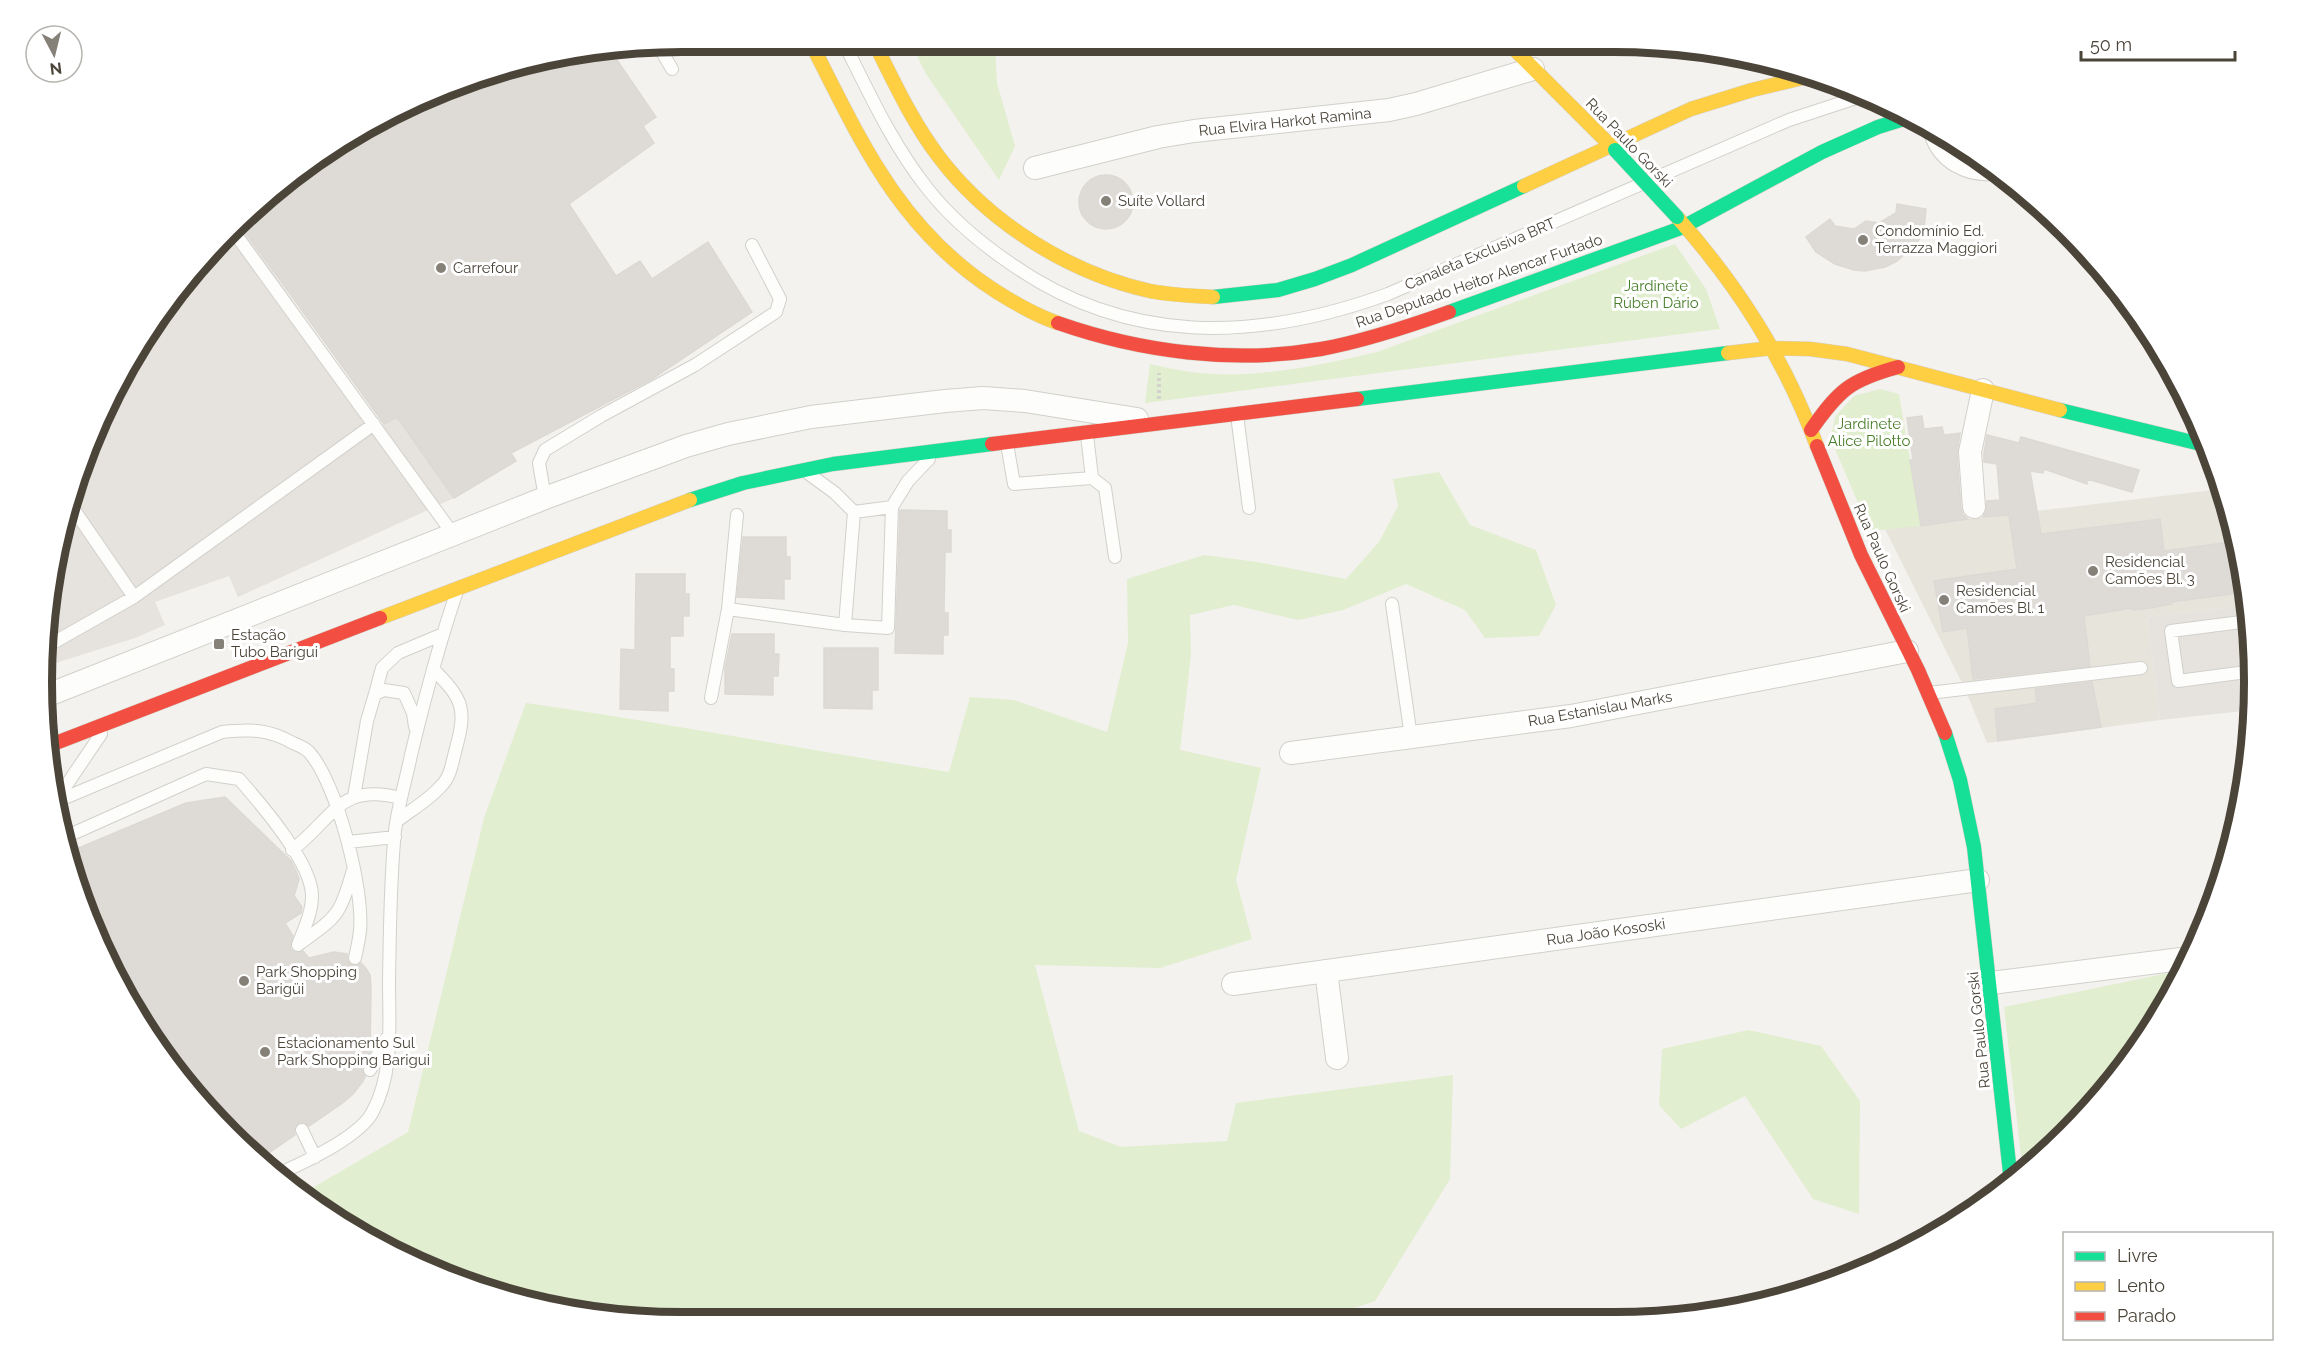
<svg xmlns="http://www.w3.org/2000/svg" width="2297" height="1364" font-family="Raleway,sans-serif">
  <rect width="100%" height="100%" fill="#f4f2ee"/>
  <path fill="#e7e4dc" d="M2222,489L2243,557L2247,605L2147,617L2160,720L1987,743L1965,689L1885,529Z"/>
  <path fill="#e1eecf" d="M912,46H995L997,83L1015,146L999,180L926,74Z
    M1675,244L1706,289L1720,329L1145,403L1150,364C1163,367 1177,370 1191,372C1252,380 1317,366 1377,352Z
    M1880,389L1899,394L1921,526L1870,531L1835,449L1832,432L1835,417L1854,396Z
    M1439,472L1470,525L1536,550L1556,605L1539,636L1485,638L1465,610L1406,584L1343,610L1298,620L1234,605L1190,615L1191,655L1180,750L1261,768L1236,880L1252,939L1160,968L1035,965L1079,1131L1121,1147L1227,1141L1236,1103L1453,1075L1450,1179L1375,1301L1316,1321H640L476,1288L326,1214L302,1194L408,1132L484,818L526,703C667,723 808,750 949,772L970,697L1014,700L1107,732L1128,643L1127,579L1204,555L1257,562L1346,579L1379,542L1398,506L1393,479Z
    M2183,970L2147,1038L2037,1163L2023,1173L2004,1007Z
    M1749,1030L1821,1046L1860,1101L1859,1214L1813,1199L1745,1096L1681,1129L1659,1105L1662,1049Z"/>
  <path fill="#e6e3df" d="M238,222L380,426L397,417L454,498L238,597L229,576L155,602L165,625L135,638L43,667L48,598L76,477L150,326L229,230Z
    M2247,605L2255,682L2252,710L2160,720L2147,617Z"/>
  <path fill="#dedbd6" stroke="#dcd9d4" stroke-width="1.5" d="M608,47L656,117L643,126L654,143L569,204L616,276L640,261L652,279L708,242L752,312L652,379L511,453L516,461L454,498L397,417L384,424L238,222L293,174L399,108L477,76L598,48Z
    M1079 202a27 27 0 1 1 54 0a27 27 0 1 1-54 0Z
    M1897,204L1926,209L1925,220L1923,232L1917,243L1897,261L1885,267L1865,271L1854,270L1835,264L1816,252L1806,237L1830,219L1835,226L1854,229L1866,221L1879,223L1896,213Z
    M1922,416L1924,429L1942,427L1944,435L1960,433L1957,453L1961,508L1963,515L1968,519L1921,526L1910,460H1913L1907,418Z
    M1987,435L2019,443L2021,437L2139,470L2132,492L2087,479V484L2044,469L2043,473L2030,471L2041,534L2160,519L2164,551L2238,541L2243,557L2246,592L2171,602L2172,604L2150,608L2133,610L2132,608L2084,616L2090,666L1973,679L1967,628L1943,632L1934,581L2017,569L2009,515L1983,517L1986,512L1987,501L2000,500L1997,464L1984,462V453Z
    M900,510L947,511V530H951V552H945L944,613H948V635H943V654L895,653Z
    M743,537H786V557H790V579H784V599L737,597Z
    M636,574H685V594H689V616H683V636H670V669H674V691H668V711L620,709L621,649L635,650Z
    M732,634H774V654H779L778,676H773V695L725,694V668Z
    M824,648H878V690H872V709L824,708Z
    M2092,682L2101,727L1998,741L1995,709L2037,703L2035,689Z
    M225,797L291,861L296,871L299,879L294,896L302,907L301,913L285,923L293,936L290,946L291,950L296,953L303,951L309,958L334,952L347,954V960L350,964L357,966L361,963L365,967L370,975L371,986L370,1053L362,1067V1071L365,1077L363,1081L353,1094L344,1102L309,1126L303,1122L298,1123L294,1129L295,1135L260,1159L230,1135L174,1071L128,1002L76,888L66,850L81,847L186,803Z"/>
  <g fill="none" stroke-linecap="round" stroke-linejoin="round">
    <defs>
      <path id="lane" d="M659,47L672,69
        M846,47C870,95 893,145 927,188C949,216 978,241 1007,261C1125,346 1256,342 1388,294L1789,120L1862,96
        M231,228L453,534
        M1237,415L1249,508
        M1007,444L1014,484L1092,478L1087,435
        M809,474L835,493L854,512L845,625
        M1092,478L1105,488L1115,557
        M545,498L539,463L545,450L601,416L695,365L776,312L780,299L752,245
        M70,504L134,597
        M854,512L892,507
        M1392,604L1411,737
        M728,609L737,515
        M2249,621L2171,631L2178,681L2254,671
        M44,648L134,597L374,424
        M1929,693L2141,668
        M375,694L382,668L398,653L443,634
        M711,698L728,609L845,625L888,628L892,507L908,481L929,459
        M354,797L367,721L375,694L384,690L404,693L413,713L415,727
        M55,802L222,732C251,729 268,729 293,743C298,745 305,748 309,752C337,783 364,889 360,931C359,940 357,949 355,958
        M55,802L101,734
        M397,821C411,810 429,800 441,786C450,778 452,764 455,752C467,709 464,700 433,669
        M63,838L206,774L239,779C261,804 312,863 312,896C312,913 304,929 298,945
        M348,842L395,837
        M292,850C334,818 339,782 401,798
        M299,944C335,918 340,917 352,873
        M370,1070L386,1039
        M302,1130L315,1157
        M278,1174C303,1163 358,1138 372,1113C394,1074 389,1024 389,980C390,930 390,880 395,831C398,805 406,780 411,755C424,701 438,647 456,594"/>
      <path id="street" d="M1935,132C1943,159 1968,171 1993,169
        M1035,168L1158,137L1194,131L1389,110L1416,104L1533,69
        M1974,507L1970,452L1983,390
        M43,697L545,498L686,446L728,434L811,417L945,401L983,398L1025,401L1137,419
        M1291,753L1571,716L1907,651
        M1326,971L1337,1058
        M1991,983L2189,958
        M1233,984L1978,880"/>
      <path id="fast" d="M1213,297L1278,290L1315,279L1352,265L1524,186
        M1449,312L1681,228L1822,152L1878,127L1907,118
        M1357,399L1728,353
        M2060,410L2209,446
        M690,500L743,483L833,464L992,444
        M1945,733L1960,780L1974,847L2011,1182"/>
      <path id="slow" d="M1509,44L1615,150
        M876,46C895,84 913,123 939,157C989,223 1069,273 1150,291C1171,295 1192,296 1213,297
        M813,47C862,144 901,231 997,292C1016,304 1037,316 1058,323
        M1524,186L1691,109L1752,90L1815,75
        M1677,217C1739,287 1784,358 1817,446
        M1728,353L1772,348L1810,349L1847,354L2060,410
        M380,618L690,500"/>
      <path id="jam" d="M1058,323C1141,352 1234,364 1321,349C1365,341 1407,327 1449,312
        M1811,430C1839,390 1850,380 1898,367
        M992,444L1357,399
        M1817,446L1861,555L1918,670L1945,733
        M48,746L380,618"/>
    </defs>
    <use href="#lane" stroke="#d2d0cb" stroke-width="14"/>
    <use href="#street" stroke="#d2d0cb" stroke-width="24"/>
    <use href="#fast" stroke="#d3cfc5" stroke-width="15"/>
    <use href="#slow" stroke="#d3cfc5" stroke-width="15"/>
    <use href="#jam" stroke="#d3cfc5" stroke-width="15"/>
    <path stroke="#d3d2cc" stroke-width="4" stroke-dasharray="3 3" stroke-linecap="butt" d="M1159,399V373"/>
    <use href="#lane" stroke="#fdfdfc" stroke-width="12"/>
    <use href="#street" stroke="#fdfdfc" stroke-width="22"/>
    <use href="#fast" stroke="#16e098" stroke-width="14"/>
    <use href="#slow" stroke="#ffcf43" stroke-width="14"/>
    <use href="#jam" stroke="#f24e42" stroke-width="14"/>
    <defs>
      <path id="fast-bridge" d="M1615,150L1677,217"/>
    </defs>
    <use href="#fast-bridge" stroke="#d3cfc5" stroke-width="15" stroke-linecap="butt"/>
    <use href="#fast-bridge" stroke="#16e098" stroke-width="14"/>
  </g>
  <g fill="#868178" stroke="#fff" stroke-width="2">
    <circle cx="1106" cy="201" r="6"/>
    <circle cx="1863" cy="240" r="6"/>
    <circle cx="441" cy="268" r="6"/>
    <circle cx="2093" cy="571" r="6"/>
    <circle cx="1944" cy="600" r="6"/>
    <rect x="213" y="638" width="12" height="12" rx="3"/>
    <circle cx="244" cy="981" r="6"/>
    <circle cx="265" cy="1052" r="6"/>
  </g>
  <g text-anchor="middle" stroke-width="6" stroke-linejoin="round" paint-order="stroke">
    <g font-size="15" fill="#4b4439" stroke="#fff">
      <text transform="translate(1285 122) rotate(-6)" y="5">Rua Elvira Harkot Ramina</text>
      <text transform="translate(1629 143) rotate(46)" y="5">Rua Paulo Gorski</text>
      <text transform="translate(1480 254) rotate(-23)" y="5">Canaleta Exclusiva BRT</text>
      <text transform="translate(1479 281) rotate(-19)" y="5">Rua Deputado Heitor Alencar Furtado</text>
      <text transform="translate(1882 558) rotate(66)" y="5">Rua Paulo Gorski</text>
      <text transform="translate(1600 709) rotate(-10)" y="5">Rua Estanislau Marks</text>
      <text transform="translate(1606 932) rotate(-8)" y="5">Rua João Kososki</text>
      <text transform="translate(1979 1030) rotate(-96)" y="5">Rua Paulo Gorski</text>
    </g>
    <g font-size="15" fill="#4b4439" stroke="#fff" text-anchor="start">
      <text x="1118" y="206">Suíte Vollard</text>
      <text x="1875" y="236">Condomínio Ed.<tspan x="1875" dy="17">Terrazza Maggiori</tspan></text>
      <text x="453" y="273">Carrefour</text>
      <text x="2105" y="567">Residencial<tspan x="2105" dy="17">Camões Bl. 3</tspan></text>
      <text x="1956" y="596">Residencial<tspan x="1956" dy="17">Camões Bl. 1</tspan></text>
      <text x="231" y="640">Estação<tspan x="231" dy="17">Tubo Barigui</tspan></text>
      <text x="256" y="977">Park Shopping<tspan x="256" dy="17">Barigüi</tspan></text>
      <text x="277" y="1048">Estacionamento Sul<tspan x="277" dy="17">Park Shopping Barigui</tspan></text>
    </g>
    <g font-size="15" fill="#4a7f2a" stroke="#fff">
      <text x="1656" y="291">Jardinete<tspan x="1656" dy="17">Rúben Dário</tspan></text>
      <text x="1869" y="429">Jardinete<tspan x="1869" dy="17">Alice Pilotto</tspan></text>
    </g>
  </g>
  <path d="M0 0H2297V1364H0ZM682 52H1614A630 630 0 0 1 2244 682V682A630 630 0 0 1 1614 1312H682A630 630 0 0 1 52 682V682A630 630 0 0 1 682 52Z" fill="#fff" fill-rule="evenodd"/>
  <path fill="none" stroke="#4b4439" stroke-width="8" d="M682 52H1614A630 630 0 0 1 2244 682V682A630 630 0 0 1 1614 1312H682A630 630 0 0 1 52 682V682A630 630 0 0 1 682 52Z"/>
  <rect x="2063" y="1232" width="210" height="108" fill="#ffffff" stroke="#b7b4b0" stroke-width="1.5"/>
  <rect x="2075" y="1252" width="30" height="9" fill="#16e098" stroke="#b7b4b0" stroke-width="1.5"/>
  <text x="2117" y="1262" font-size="18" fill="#4b4439">Livre</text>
  <rect x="2075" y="1282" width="30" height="9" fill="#ffcf43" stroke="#b7b4b0" stroke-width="1.5"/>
  <text x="2117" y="1292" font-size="18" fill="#4b4439">Lento</text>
  <rect x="2075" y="1312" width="30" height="9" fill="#f24e42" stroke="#b7b4b0" stroke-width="1.5"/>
  <text x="2117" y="1322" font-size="18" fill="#4b4439">Parado</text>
  <g transform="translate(54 54) rotate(173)"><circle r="28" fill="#ffffff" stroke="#b7b4b0" stroke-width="1.5"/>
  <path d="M0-4.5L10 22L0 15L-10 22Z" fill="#868178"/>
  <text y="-9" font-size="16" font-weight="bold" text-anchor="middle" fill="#4b4439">N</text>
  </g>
  <path d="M2081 51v9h154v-9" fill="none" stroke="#4b4439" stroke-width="3"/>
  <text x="2090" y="51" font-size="18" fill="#4b4439" stroke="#ffffff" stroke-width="4.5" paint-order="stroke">50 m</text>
</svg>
